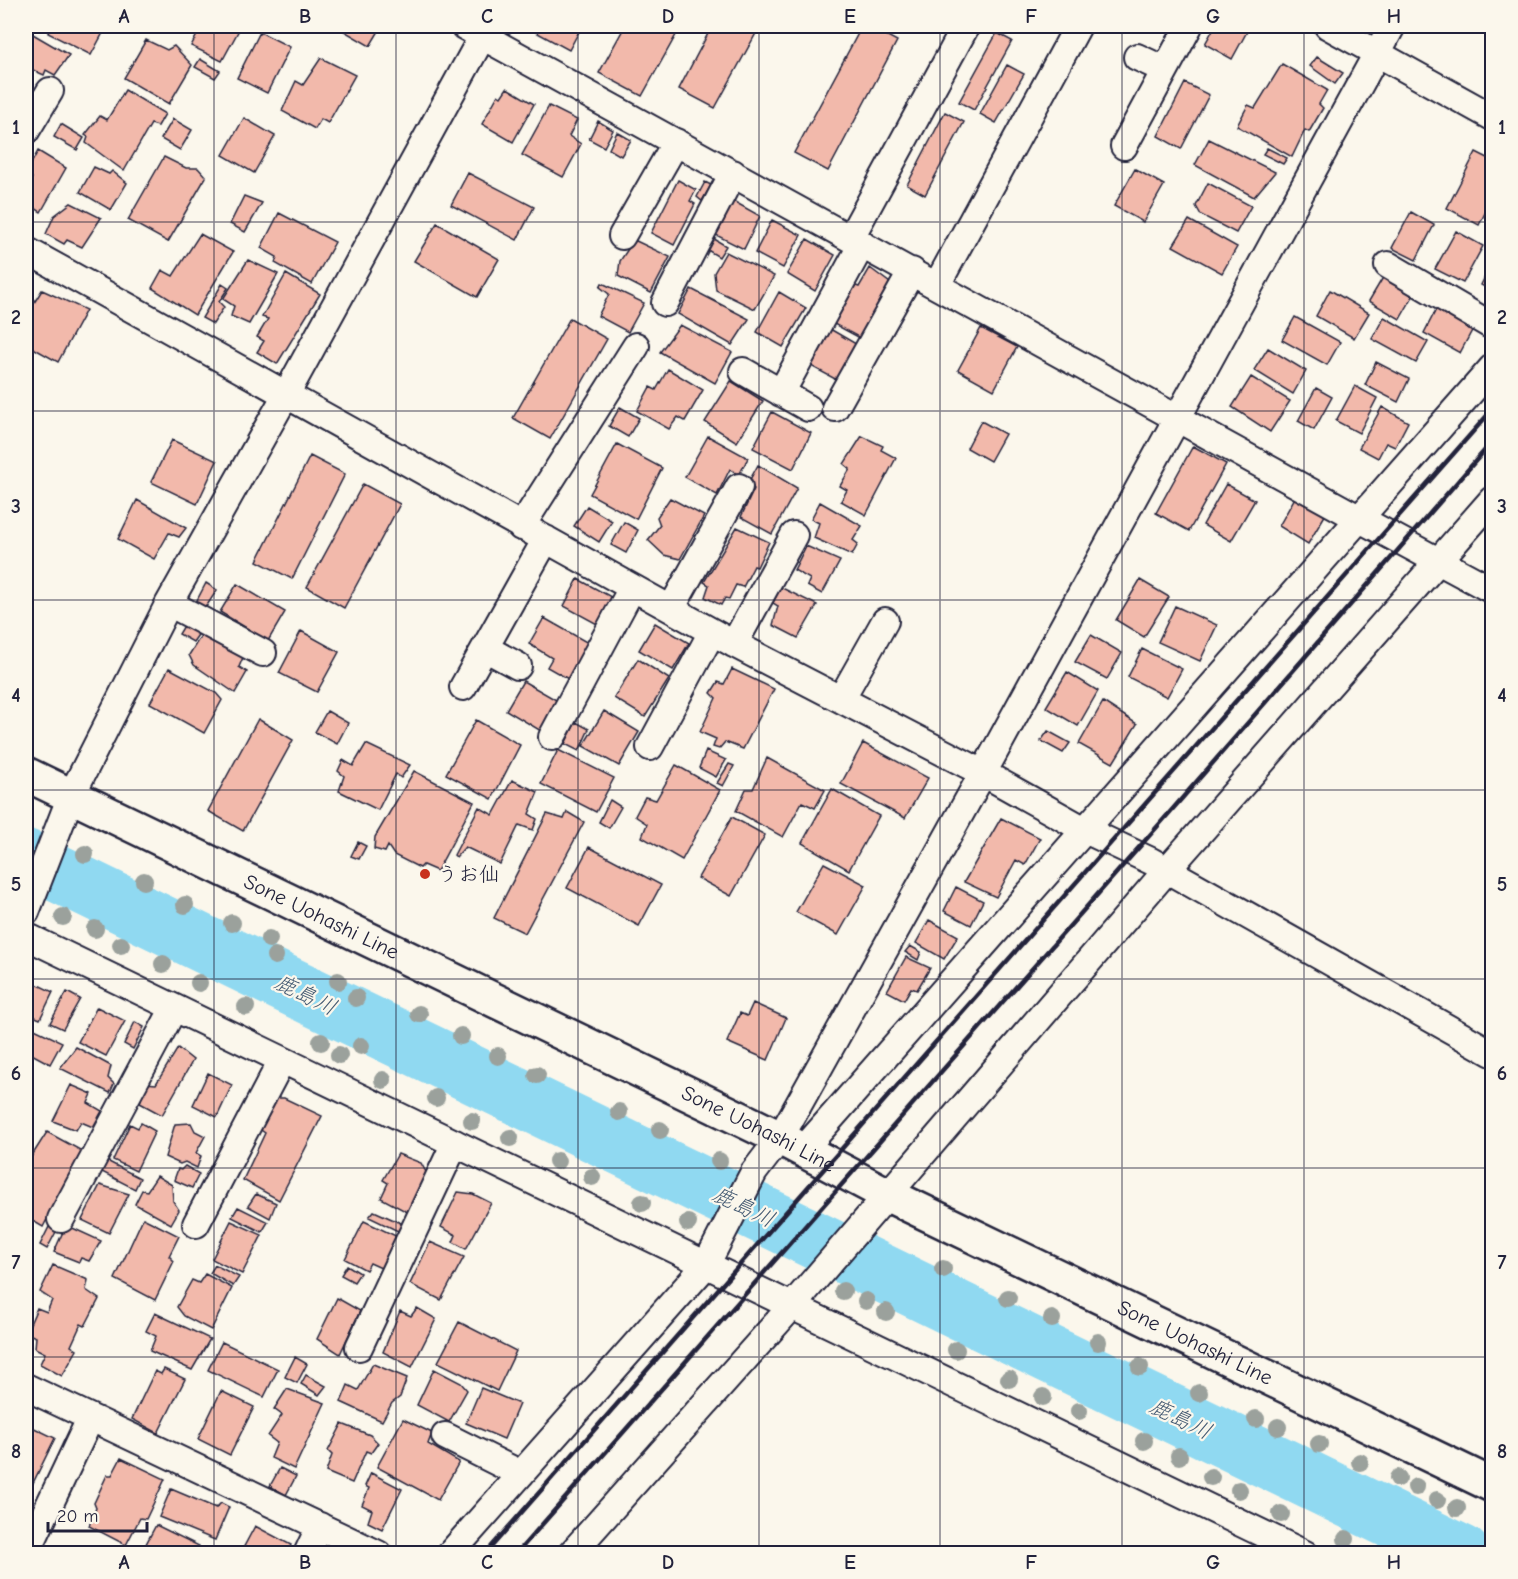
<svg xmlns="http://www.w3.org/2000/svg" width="1518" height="1579" font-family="'Comic Neue','Klee One',sans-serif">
  <rect width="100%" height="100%" fill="#fbf7ec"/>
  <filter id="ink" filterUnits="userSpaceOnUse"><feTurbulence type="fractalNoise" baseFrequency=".0167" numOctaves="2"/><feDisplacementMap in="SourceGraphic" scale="12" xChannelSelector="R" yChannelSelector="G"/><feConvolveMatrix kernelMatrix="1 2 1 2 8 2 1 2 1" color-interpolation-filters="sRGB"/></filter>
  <g filter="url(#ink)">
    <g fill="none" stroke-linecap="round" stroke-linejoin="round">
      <path stroke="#90d9f1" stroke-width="58" d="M26,858L1462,1554"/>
    </g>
    <path fill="#f2b9ab" stroke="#22223b" stroke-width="1.5" d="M51,26H97L104,31L91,55L48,33Z
      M202,26H241L222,61L191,46Z
      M340,26H382L370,46L339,28Z
      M537,26H582L569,50L534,31Z
      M625,26H681L642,96L599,73Z
      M712,26H760L715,108L679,89Z
      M862,26H869L897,41L828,171L794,153Z
      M1215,26H1250L1232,59L1205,44Z
      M26,30L69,55L55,75L46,70L44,75L26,67Z
      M260,32L290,47L267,93L237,78Z
      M997,33L1012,41L974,110L959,102Z
      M146,40L167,50L174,46L192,65L169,104L124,78Z
      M1317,57L1343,73L1335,84L1310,66Z
      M321,58L355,75L328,123L321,119L315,129L282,111L296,81L303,85Z
      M200,59L220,71L215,78L195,67Z
      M1282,64L1327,90L1319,104L1323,108L1309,132L1305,130L1292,157L1237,126L1248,105L1255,108Z
      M1007,65L1024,74L996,123L980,114Z
      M26,82L31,86L30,97L26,105Z
      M1185,83L1209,95L1181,149L1158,136Z
      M507,88L534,104L513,142L482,124L498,95L501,97Z
      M125,90L165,114L158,126L151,124L124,171L86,143L88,137L85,135L100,116L107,120Z
      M549,106L577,120L569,136L581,144L563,177L522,155Z
      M945,112L964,122L925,195L907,185Z
      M244,118L275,136L254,173L223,155Z
      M173,119L192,130L180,150L161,139Z
      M598,121L613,130L604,147L589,139Z
      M61,124L84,138L77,150L54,137Z
      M617,132L631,140L621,156L609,149Z
      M1209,139L1275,172L1254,197L1195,165Z
      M1267,148L1287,158L1283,164L1263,154Z
      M38,151L66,168L41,212L28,204L33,193L27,187L32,178L26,173Z
      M1476,152L1492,160V199L1479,225L1447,208Z
      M164,157L186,168H198L206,177L168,242L128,220Z
      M94,167L109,174L112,171L127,183L111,210L80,192Z
      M1135,169L1164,185L1143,222L1114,206Z
      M468,173L534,207L517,240L451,205Z
      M678,180L696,190L690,201L695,204L674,245L651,233Z
      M705,182L711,185L702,201L697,197Z
      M1208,183L1251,206L1236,233L1201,215L1196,206Z
      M244,196L262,203L245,232L230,224Z
      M733,201L760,216L744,249L716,235Z
      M71,203L101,218L82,247L67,240L64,244L46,234L54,216Z
      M1411,212L1434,225L1416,260L1392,248Z
      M279,213L335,242L312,284L275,263L277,257L261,248Z
      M26,215L33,220L28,227L26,226Z
      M772,220L801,235L783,268L755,253Z
      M1189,220L1237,247L1222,273L1173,246Z
      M437,223L499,259L477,297L414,261Z
      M1456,231L1483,246L1463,283L1435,269Z
      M200,234L233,252L195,315L152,288L162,270L173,276Z
      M711,237L726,246L719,257L704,248Z
      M807,239L835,255L815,291L787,274Z
      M634,240L670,257L651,293L618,276L620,261Z
      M726,252L774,276L755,309L716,290L714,273Z
      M248,260L278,274L249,324L231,316L234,306L223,299Z
      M1492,262V291L1481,285Z
      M870,268L890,283L860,338L832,323L853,285L859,287Z
      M286,274L320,294L277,364L257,352L264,341L257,337L268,319L262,317Z
      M1385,274L1416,291L1400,319L1369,301Z
      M602,283L644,303L628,332L598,316L609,294L600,287Z
      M222,284L228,288L219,302L224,307L213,324L202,318Z
      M691,289L749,319L732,345L678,314Z
      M42,290L86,310L58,362L26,344V310L29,311Z
      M1330,290L1369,313L1354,338L1316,316Z
      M779,292L806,308L783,347L757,332Z
      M1439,304L1476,323L1460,353L1424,333Z
      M1295,317L1340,342L1327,365L1282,340Z
      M1384,317L1428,342L1416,363L1372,339Z
      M570,318L607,339L550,439L513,418Z
      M680,325L732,352L715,383L660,352Z
      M981,328L1017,347L994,390L958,370Z
      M830,329L856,344L837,380L809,365Z
      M1268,348L1306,371L1293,394L1254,370Z
      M1376,362L1409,379L1398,402L1365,385Z
      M668,369L703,390L685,421L678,417L669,429L637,411L650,387L656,390Z
      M1251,377L1290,401L1270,432L1232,407Z
      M731,381L763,401L737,442L705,422Z
      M1355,386L1377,398L1359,433L1336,421Z
      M1316,388L1332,397L1314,430L1298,421Z
      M620,407L639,418L628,437L609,426Z
      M1382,407L1408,422L1395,447L1386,443L1378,458L1359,448Z
      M772,412L811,433L793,469L753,448Z
      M981,421L1005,434L990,461L967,448Z
      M708,436L748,458L739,475L730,469L717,495L685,477Z
      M862,436L883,446L881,450L896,458L866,515L841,501L847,490L840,486L850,469L844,464Z
      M172,440L217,461L197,504L151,482Z
      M617,444L662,468L636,519L590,494Z
      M1193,446L1226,464L1189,531L1156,513Z
      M310,456L345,474L292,579L257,561Z
      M758,465L797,488L772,534L741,517L754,489L747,485Z
      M363,484L400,504L344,608L307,587Z
      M1226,484L1255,500L1231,541L1203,525Z
      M1297,494L1327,512L1308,544L1279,526Z
      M670,498L704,516L680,559L664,555L648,540L660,525L657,517Z
      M137,500L186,528L179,537L169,533L154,559L118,539Z
      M820,502L862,526L853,540L858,544L852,555L814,538L819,523L811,519Z
      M587,506L612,521L599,542L574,526Z
      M624,522L638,530L626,553L611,545Z
      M737,527L769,542L757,567L754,566L743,587L736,585L729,599L725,598L721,605L705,597L709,585L704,582Z
      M806,546L840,561L822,594L807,586L810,579L794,570Z
      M578,579L613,598L599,625L564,606Z
      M1140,580L1169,597L1144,637L1116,620Z
      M206,583L217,590L204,610L195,604Z
      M237,584L285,612L268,641L220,612Z
      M780,587L817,605L798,638L773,625L778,606L773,603Z
      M1175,606L1217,625L1200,661L1158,642Z
      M544,618L590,644L570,680L547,667L552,658L529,644Z
      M655,623L689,643L673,670L639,650Z
      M185,624L200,632L193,642L179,634Z
      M301,631L339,652L317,692L279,673Z
      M202,634L244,655L239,667L247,672L235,693L194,665L189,655Z
      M1091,635L1122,653L1107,679L1075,662Z
      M1142,649L1182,669L1167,697L1128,677Z
      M638,659L669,679L645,717L614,698Z
      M169,668L216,693L222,700L204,733L150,703Z
      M732,669L774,689L743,749L725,742L719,749L713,747L716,739L700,732L716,698L711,693L718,682L724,684Z
      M1067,672L1098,691L1078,726L1046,707Z
      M523,681L558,701L541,731L506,710Z
      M1103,702L1137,724L1113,763L1079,744Z
      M327,711L348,723L337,744L315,732Z
      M604,711L639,732L619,766L583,746Z
      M258,719L293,740L243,831L208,811Z
      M476,720L520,745L492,799L446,774Z
      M576,722L589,729L579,751L565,744Z
      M1048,731L1070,743L1063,753L1041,741Z
      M863,743L928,778L905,818L841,784Z
      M366,744L410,765L401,778L396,774L378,810L339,791L344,776L338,771L343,760L353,766Z
      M558,750L614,778L596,812L541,784Z
      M706,751L726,760L716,777L699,768Z
      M767,758L825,790L815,808L802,802L783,837L736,811L746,789H753Z
      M729,764L734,766L723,786L717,783Z
      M676,765L720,790L682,860L642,837L647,824L635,816L645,797L656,800Z
      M414,771L474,802L437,871L423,865L420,868L394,855L388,846L385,852L374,849L375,837Z
      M512,780L538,792L529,814L537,819L533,830L519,825L500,864L465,847L456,857L454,855L479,807L493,815Z
      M832,789L879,816L849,870L802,843Z
      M610,800L621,807L609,828L599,822Z
      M567,812L584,822L525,933L494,918L547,814L564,819Z
      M732,817L765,835L731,896L698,878Z
      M1001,818L1040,838L1025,865L1016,860L996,897L964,882Z
      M358,842L366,846L359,859L351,856Z
      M589,847L661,885L639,926L567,888Z
      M824,863L866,885L838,935L796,912Z
      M956,887L983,901L971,925L944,911Z
      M929,920L958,936L944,959L916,943Z
      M910,946L921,952L918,960L905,952Z
      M906,957L930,968L917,990L911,988L904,1000L887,991Z
      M28,980L53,992L40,1019L26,1013V983Z
      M67,992L80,999L63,1029L50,1023Z
      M753,1003L786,1018L768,1060L727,1042L740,1013L747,1016Z
      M97,1007L125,1021L106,1056L78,1042Z
      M135,1022L144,1027L133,1049L124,1044Z
      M26,1025L62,1042L50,1064L26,1051Z
      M76,1047L111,1066L108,1078L114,1084L110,1093L60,1068Z
      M178,1048L193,1060L162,1115L140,1103L145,1083L156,1084Z
      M208,1073L232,1085L217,1117L193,1105Z
      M71,1085L92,1094L88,1103L102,1111L93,1127L81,1122L76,1130L53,1121Z
      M274,1098H284L322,1116L279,1200L243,1180L265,1133L258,1128Z
      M141,1123L155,1131L136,1171L113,1160L130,1124L138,1128Z
      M191,1123L195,1131L205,1136L196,1153L201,1156L197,1168L185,1162L180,1164L165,1157L175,1124Z
      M47,1132L82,1151L43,1227L26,1217V1165Z
      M398,1154L421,1163L427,1174L409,1213L381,1198L388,1183L383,1180Z
      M105,1160L140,1178L135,1189L100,1171Z
      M185,1166L199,1174L192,1188L174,1180L178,1169L181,1170Z
      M157,1176L172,1185L173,1201L179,1210L171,1224L135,1204L142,1190L147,1191Z
      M100,1185L129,1194L109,1233L82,1220Z
      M458,1192L473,1194L491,1203L466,1249L453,1242L456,1235L441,1227Z
      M256,1194L276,1203L270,1218L248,1206Z
      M238,1207L268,1222L262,1232L232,1217Z
      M374,1211L403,1224L400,1232L369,1217Z
      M143,1218L179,1236L169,1256L174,1261L155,1300L115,1279Z
      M231,1221L262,1235L242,1274L212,1259Z
      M364,1221L398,1237L381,1268L370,1263L366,1270L345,1259Z
      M50,1225L58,1228L47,1249L40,1245Z
      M66,1225L101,1241L89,1261L81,1258L79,1262L54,1252Z
      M430,1242L464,1257L441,1300L410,1284Z
      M53,1265L88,1280L86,1290L99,1299L85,1326L81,1324L71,1346L77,1350L62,1376L40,1364L45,1353L35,1348L36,1337L26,1333L37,1308L47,1312L52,1300L40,1292Z
      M215,1265L239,1277L233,1286L210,1273Z
      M347,1265L360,1273L354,1282L341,1275Z
      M205,1274L232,1288L211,1330L184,1316L177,1307L192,1280L199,1283Z
      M337,1298L360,1311L340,1354L317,1339Z
      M417,1308L436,1319L412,1367L383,1352L400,1311L411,1316Z
      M155,1313L210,1339L192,1370L150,1351L156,1336L146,1331Z
      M459,1322L516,1351L497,1391L438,1362Z
      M222,1342L278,1369L264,1397L208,1370Z
      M295,1357L307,1364L297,1383L285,1377Z
      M373,1364L407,1378L400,1397L392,1403L382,1421L341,1402L348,1385L358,1390Z
      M164,1369L185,1379L158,1433L132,1419L155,1371L161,1374Z
      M434,1369L461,1383L467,1390L449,1422L417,1405Z
      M306,1375L326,1386L319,1395L301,1384Z
      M481,1388L519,1404L504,1439L466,1423Z
      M287,1389L325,1403L294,1469L271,1458L277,1443L268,1436L282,1415L274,1409Z
      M221,1391L254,1407L230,1455L198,1439Z
      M403,1419L432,1433L428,1444L459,1462L438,1500L377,1467Z
      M26,1424L55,1438L32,1485L26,1482Z
      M342,1424L370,1435L378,1443L371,1453L366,1451L352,1483L326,1472L332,1455L328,1451Z
      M121,1458L165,1479L146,1519L140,1518L126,1545L89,1526L96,1508L94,1503L107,1475H112Z
      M280,1468L296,1476L286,1495L270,1486Z
      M371,1473L402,1489L382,1529L368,1522L372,1510L362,1505L369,1488L365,1486Z
      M171,1489L216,1508L221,1503L229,1507L215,1540L159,1517Z
      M156,1525L199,1546L195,1554H166L146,1544Z
      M255,1526L291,1545L286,1554H240Z"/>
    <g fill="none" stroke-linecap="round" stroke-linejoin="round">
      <defs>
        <path id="minor" d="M464,26L1360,519L1492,590
          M1328,26L1492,117
          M1137,57L1165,70
          M26,131L50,91
          M1124,146L1189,26
          M622,236L676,142
          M851,237L966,26
          M26,250L734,644L983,773L1085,830L1151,861L1492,1053
          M1388,265L1492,326
          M937,285L1078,26
          M665,303L733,173
          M743,371L808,408
          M781,393L862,244
          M835,408L912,271
          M521,527L636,346
          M169,603L263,653
          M671,609L739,487
          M734,644L794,535
          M485,648L518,666
          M463,687L546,539
          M841,699L885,621
          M552,737L632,588
          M650,747L712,632
          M26,912L71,796L169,603L287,393L488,26
          M26,936L1305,1554
          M802,1151L1492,368
          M61,1219L174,1008
          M196,1224L282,1060
          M359,1347L455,1143
          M26,1387L378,1554
          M445,1436L521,1474
          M26,1554L90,1419
          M307,1554L320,1526
          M450,1554L706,1265L754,1172L780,1138L983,773L1392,26
          M571,1554L792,1306L1167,870L1492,500"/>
        <g id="secondary">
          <path id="s1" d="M26,774L780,1138L886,1194L1492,1485"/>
        </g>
      </defs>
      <use href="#minor" stroke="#22223b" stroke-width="30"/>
      <use href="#secondary" stroke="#22223b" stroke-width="38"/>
      <use href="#minor" stroke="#fbf7ec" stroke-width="26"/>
      <use href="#secondary" stroke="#fbf7ec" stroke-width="33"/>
      <path stroke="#22223b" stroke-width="4.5" d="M485,1554L1492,410
        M516,1554L1164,819L1492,442"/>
    </g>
    <g fill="#9ba19c">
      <circle cx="85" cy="854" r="9"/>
      <circle cx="144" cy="881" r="9"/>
      <circle cx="185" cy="905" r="9"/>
      <circle cx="63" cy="917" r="9"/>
      <circle cx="232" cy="923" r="9"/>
      <circle cx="95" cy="929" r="9"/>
      <circle cx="269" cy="939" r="9"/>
      <circle cx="121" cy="945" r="9"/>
      <circle cx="275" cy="956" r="9"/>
      <circle cx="163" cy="964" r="9"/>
      <circle cx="338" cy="981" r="9"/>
      <circle cx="199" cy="983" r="9"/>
      <circle cx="356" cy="998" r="9"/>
      <circle cx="246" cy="1007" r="9"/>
      <circle cx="419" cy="1014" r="9"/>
      <circle cx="461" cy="1036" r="9"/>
      <circle cx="321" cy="1042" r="9"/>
      <circle cx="361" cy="1046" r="9"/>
      <circle cx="339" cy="1055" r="9"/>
      <circle cx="498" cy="1056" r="9"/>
      <circle cx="537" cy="1075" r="9"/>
      <circle cx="383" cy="1080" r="9"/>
      <circle cx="436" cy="1098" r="9"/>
      <circle cx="619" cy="1112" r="9"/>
      <circle cx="472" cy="1121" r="9"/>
      <circle cx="660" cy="1130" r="9"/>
      <circle cx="510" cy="1138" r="9"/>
      <circle cx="557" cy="1161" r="9"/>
      <circle cx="719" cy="1161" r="9"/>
      <circle cx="592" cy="1177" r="9"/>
      <circle cx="642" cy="1203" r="9"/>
      <circle cx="688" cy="1223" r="9"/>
      <circle cx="943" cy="1269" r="9"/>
      <circle cx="843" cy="1291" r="9"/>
      <circle cx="1008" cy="1298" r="9"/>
      <circle cx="866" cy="1301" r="9"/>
      <circle cx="886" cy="1312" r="9"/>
      <circle cx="1052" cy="1319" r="9"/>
      <circle cx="1098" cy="1342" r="9"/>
      <circle cx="956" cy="1350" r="9"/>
      <circle cx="1140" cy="1367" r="9"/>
      <circle cx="1009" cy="1379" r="9"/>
      <circle cx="1199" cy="1393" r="9"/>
      <circle cx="1043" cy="1397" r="9"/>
      <circle cx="1079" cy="1411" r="9"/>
      <circle cx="1256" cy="1419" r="9"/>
      <circle cx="1278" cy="1427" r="9"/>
      <circle cx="1144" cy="1441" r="9"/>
      <circle cx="1319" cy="1444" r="9"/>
      <circle cx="1179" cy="1456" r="9"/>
      <circle cx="1360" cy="1462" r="9"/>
      <circle cx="1211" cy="1477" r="9"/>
      <circle cx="1398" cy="1478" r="9"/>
      <circle cx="1416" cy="1487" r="9"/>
      <circle cx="1239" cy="1490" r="9"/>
      <circle cx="1437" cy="1500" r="9"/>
      <circle cx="1457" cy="1508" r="9"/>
      <circle cx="1281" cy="1514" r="9"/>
      <circle cx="1346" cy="1539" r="9"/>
    </g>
  </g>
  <path fill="none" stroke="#22223b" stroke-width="1.5" stroke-opacity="0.55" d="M214,26V1554M396,26V1554M578,26V1554M759,26V1554M940,26V1554M1122,26V1554M1304,26V1554M26,222H1492M26,411H1492M26,600H1492M26,790H1492M26,979H1492M26,1168H1492M26,1357H1492"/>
  <circle fill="#c8321e" stroke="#fbf7ec" stroke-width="2" cx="425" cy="874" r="6"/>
  <g text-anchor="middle" stroke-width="4.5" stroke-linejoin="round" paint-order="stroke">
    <g font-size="21" fill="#22223b" stroke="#fbf7ec" text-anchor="start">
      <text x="437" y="881">うお仙</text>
    </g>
    <g font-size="21" fill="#22223b" stroke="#fbf7ec">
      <text dy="7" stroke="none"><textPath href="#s1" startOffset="328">Sone Uohashi Line</textPath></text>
      <text dy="7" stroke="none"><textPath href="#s1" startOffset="814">Sone Uohashi Line</textPath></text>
      <text dy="7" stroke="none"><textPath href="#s1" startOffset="1300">Sone Uohashi Line</textPath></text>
    </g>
    <g font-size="22" font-style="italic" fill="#435972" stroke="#fbf7ec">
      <text transform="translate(306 994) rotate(26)" y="8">鹿島川</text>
      <text transform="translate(744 1206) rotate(26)" y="8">鹿島川</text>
      <text transform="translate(1181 1418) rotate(26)" y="8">鹿島川</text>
    </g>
  </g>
  <rect width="1518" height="1579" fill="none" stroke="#fbf7ec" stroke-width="66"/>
  <path d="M48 1522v9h99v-9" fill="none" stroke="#22223b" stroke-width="3"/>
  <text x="57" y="1522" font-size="18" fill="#22223b" stroke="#fbf7ec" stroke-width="4.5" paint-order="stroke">20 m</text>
  <rect x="33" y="33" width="1452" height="1513" fill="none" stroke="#22223b" stroke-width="2"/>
  <g font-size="20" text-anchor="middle" font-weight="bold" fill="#22223b">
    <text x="124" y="23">A</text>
    <text x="305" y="23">B</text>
    <text x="487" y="23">C</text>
    <text x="668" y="23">D</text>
    <text x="850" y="23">E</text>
    <text x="1031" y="23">F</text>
    <text x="1213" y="23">G</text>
    <text x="1394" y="23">H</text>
    <text x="16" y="134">1</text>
    <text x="1502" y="134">1</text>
    <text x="16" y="324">2</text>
    <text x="1502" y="324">2</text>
    <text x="16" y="513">3</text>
    <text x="1502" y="513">3</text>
    <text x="16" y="702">4</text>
    <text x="1502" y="702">4</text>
    <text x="16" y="891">5</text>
    <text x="1502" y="891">5</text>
    <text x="16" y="1080">6</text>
    <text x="1502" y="1080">6</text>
    <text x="16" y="1269">7</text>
    <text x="1502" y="1269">7</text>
    <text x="16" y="1458">8</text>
    <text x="1502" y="1458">8</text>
    <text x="124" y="1569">A</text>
    <text x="305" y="1569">B</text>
    <text x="487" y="1569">C</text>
    <text x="668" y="1569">D</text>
    <text x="850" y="1569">E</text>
    <text x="1031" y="1569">F</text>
    <text x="1213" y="1569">G</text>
    <text x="1394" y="1569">H</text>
  </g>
</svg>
